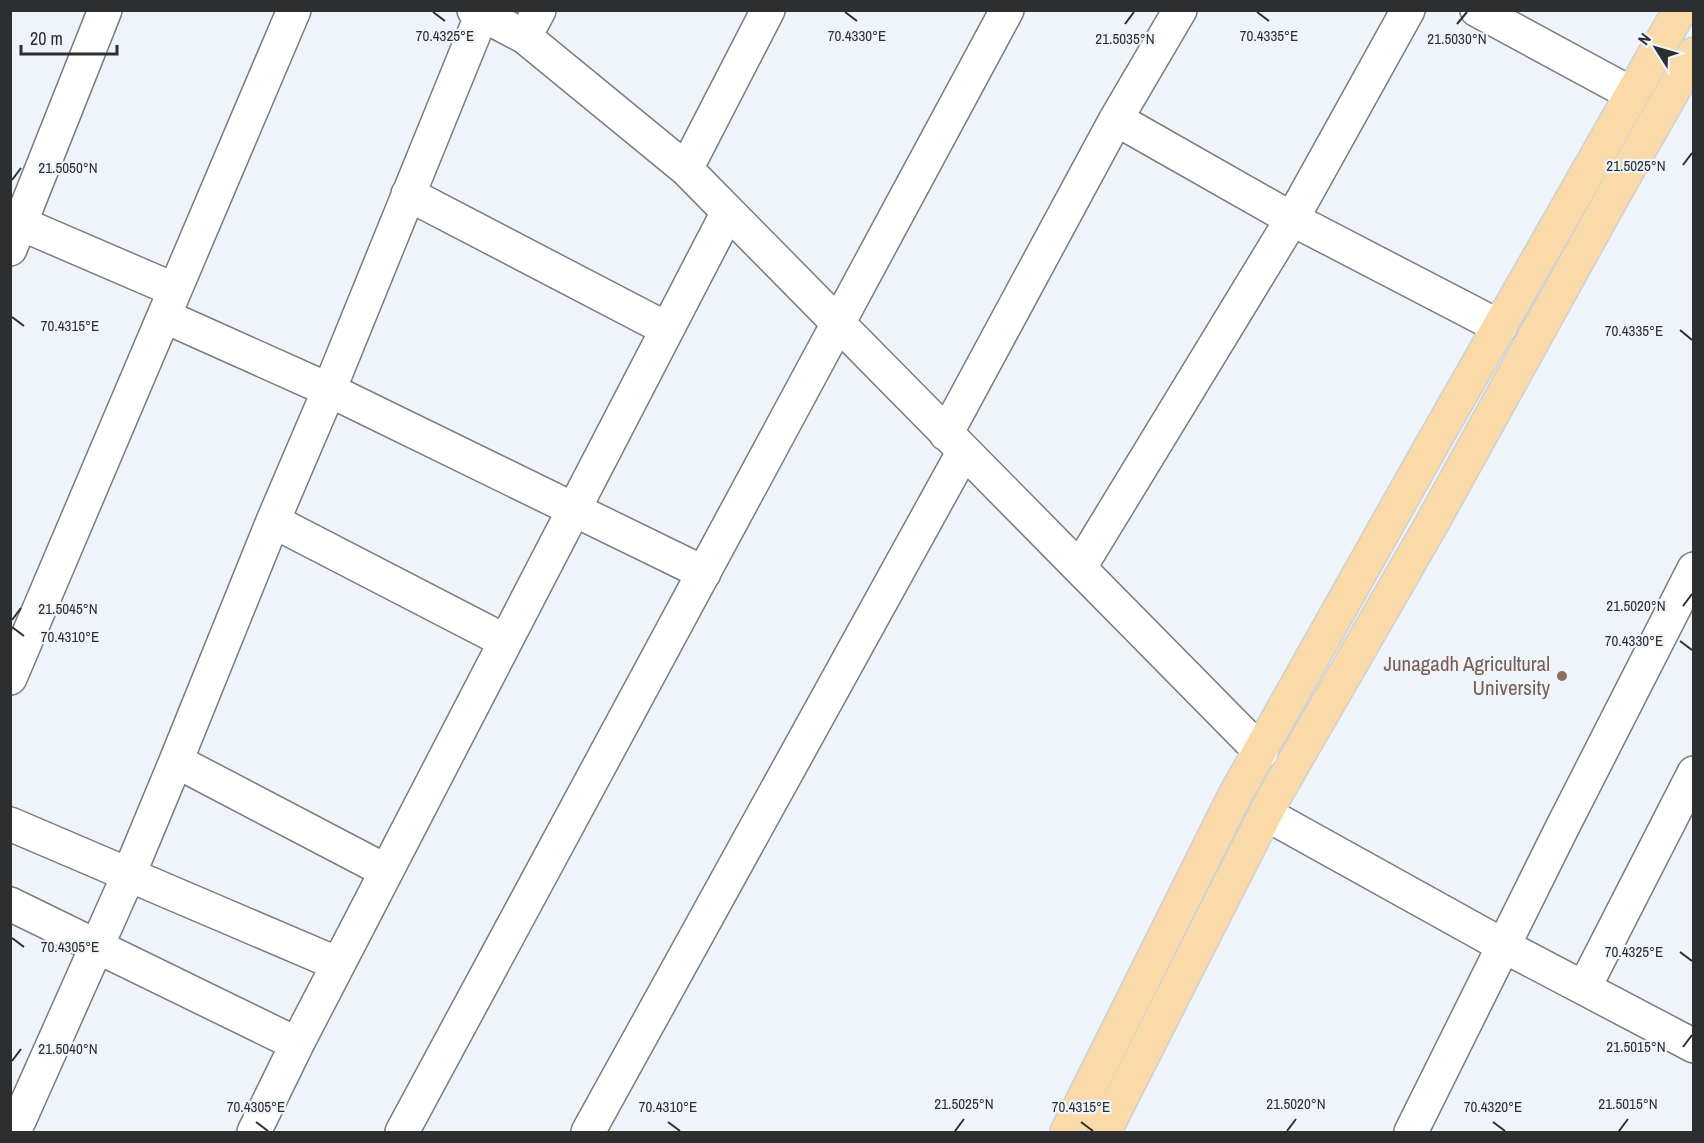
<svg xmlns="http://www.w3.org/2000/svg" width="1704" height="1143" font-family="'Archivo Narrow',sans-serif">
  <rect width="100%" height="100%" fill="#eef4fa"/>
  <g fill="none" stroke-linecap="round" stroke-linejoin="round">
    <defs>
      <path id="minor" d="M474,10L525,37L686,169L1261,752
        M1477,10L1632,94
        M525,37L539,10
        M1116,119L1292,219L1500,327
        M686,169L768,10
        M408,194L667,329
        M10,219L175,290
        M10,249L105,10
        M164,316L329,390L704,573
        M946,434L1116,119L1180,10
        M273,521L505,641
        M1080,567L1292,219L1408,10
        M10,678L294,10
        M176,761L386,871
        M1266,814L1504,946L1694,1046
        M10,824L338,964
        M10,904L297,1044
        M1584,988L1694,773
        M14,1132L129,874L176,761L273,521L329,390L482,14
        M254,1132L297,1044L728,212
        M402,1132L1007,10
        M588,1132L964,451
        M1411,1132L1562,828L1694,569"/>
      <path id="primary" d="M1067,1132L1234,797L1433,443L1680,10
        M1104,1132L1273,799L1431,525L1618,187L1694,54"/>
    </defs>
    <use href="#minor" stroke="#777d81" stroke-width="36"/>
    <use href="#primary" stroke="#d1d1d1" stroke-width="36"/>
    <use href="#minor" stroke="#fff" stroke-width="33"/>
    <use href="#primary" stroke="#fadaa9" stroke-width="33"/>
  </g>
  <path fill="none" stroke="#2c2e30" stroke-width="2" d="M433,12L445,21M845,12L857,21M1257,12L1269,21M1125,24L1134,12M1457,24L1467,12M1683,165L1692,153M12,180L21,168M12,317L24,326M1680,330L1692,340M1683,606L1692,594M12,620L21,608M12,627L24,636M1680,641L1692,650M12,938L24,947M1680,952L1692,961M1683,1047L1692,1035M12,1061L21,1049M256,1122L268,1131M668,1122L680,1131M1081,1122L1093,1131M1493,1122L1505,1131M955,1131L964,1119M1287,1131L1296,1119M1619,1131L1628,1119"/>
  <circle fill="#8d6e63" stroke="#eef4fa" stroke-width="2" cx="1562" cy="676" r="6"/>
  <g text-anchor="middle" stroke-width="4.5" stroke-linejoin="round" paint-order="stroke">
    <g font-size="21" fill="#785e54" stroke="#eef4fa" text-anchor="end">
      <text x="1550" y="671">Junagadh Agricultural<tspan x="1550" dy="24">University</tspan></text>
    </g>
  </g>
  <g font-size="15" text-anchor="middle" fill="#2c2e30" stroke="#eef4fa" stroke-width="4.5" stroke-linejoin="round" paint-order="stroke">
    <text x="445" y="41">70.4325°E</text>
    <text x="857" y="41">70.4330°E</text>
    <text x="1269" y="41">70.4335°E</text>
    <text x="1457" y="44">21.5030°N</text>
    <text x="1125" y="44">21.5035°N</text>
    <text x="1636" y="171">21.5025°N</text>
    <text x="68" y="173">21.5050°N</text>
    <text x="70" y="331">70.4315°E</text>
    <text x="1634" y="336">70.4335°E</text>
    <text x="1636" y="611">21.5020°N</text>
    <text x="68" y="614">21.5045°N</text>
    <text x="70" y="642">70.4310°E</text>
    <text x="1634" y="646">70.4330°E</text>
    <text x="70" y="952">70.4305°E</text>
    <text x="1634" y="957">70.4325°E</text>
    <text x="1636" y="1052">21.5015°N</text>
    <text x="68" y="1054">21.5040°N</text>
    <text x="964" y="1109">21.5025°N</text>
    <text x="1296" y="1109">21.5020°N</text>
    <text x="1628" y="1109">21.5015°N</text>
    <text x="256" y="1112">70.4305°E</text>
    <text x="668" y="1112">70.4310°E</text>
    <text x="1081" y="1112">70.4315°E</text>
    <text x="1493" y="1112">70.4320°E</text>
  </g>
  <rect width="1704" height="1143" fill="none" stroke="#2c2e30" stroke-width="24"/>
  <g transform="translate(1656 48) rotate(307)" stroke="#eef4fa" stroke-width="4.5" paint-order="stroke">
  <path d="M0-4.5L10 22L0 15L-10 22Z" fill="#2c2e30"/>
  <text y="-9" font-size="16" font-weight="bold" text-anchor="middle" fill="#2c2e30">N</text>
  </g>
  <path d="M21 45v9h96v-9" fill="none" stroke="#2c2e30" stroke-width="3"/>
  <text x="30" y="45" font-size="18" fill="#2c2e30" stroke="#eef4fa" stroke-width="4.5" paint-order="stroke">20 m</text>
</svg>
